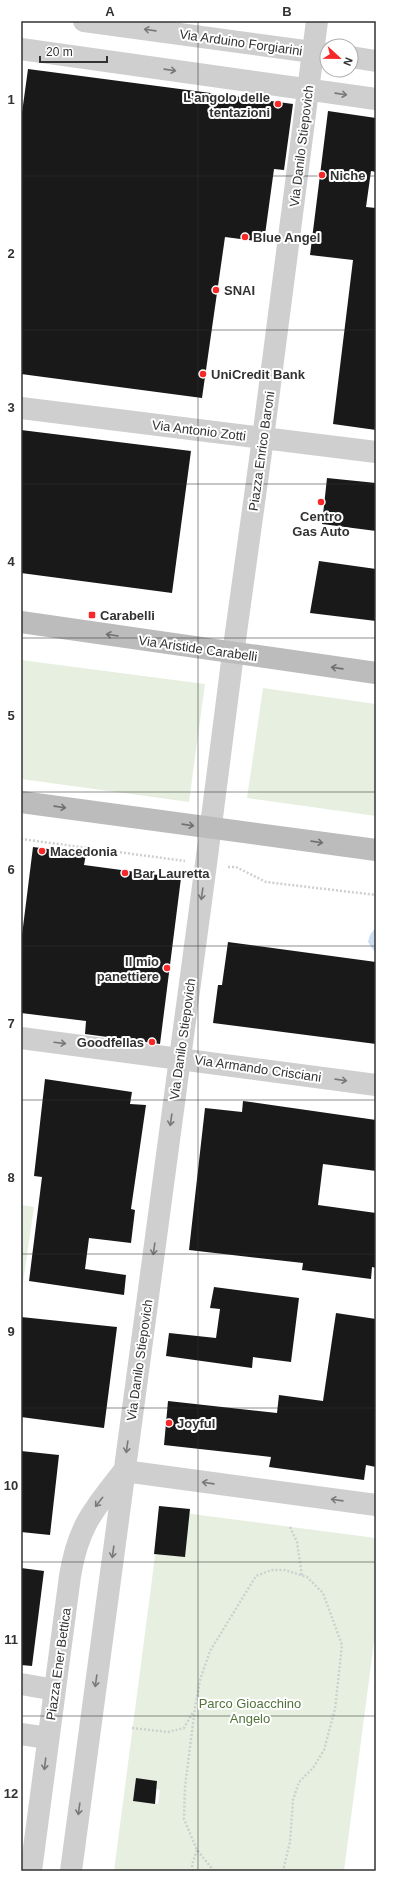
<svg xmlns="http://www.w3.org/2000/svg" width="397" height="1892" font-family="Helvetica,sans-serif">
  <rect width="100%" height="100%" fill="#fff"/>
  <path fill="#e7f0e0" fill-rule="evenodd" d="M21,660L205,684L189,802L21,779Z
    M263,688L376,704V816L247,798Z
    M21,1205L34,1207L21,1296Z
    M161,1510L376,1538V1627L344,1871H114ZM136,1778L157,1781L156,1789L160,1790L158,1804L133,1801Z"/>
  <path fill="#cbdff0" d="M376,927V954L368,942L370,935Z"/>
  <path fill="#191919" d="M28,69L293,104L284,170L274,169L264,242L225,237L202,398L21,374V120Z
    M328,111L376,118V172L371,171L366,207L376,208V430L333,424L353,260L310,255Z
    M21,430L191,451L172,593L21,573Z
    M327,478L376,483V531L322,524Z
    M319,561L376,569V621L310,613Z
    M33,847L86,854L84,865L181,878L160,1044L85,1034L86,1021L21,1013V943Z
    M228,942L376,962V1044L213,1023L218,985H222Z
    M45,1079L132,1092L130,1104L146,1105L131,1209L135,1210L131,1243L89,1238L85,1269L126,1275L124,1295L29,1281L42,1177L34,1176Z
    M243,1101L376,1120V1171L323,1164L318,1205L376,1213V1268L372,1267L371,1279L302,1270L303,1263L189,1250L205,1108L242,1112Z
    M214,1287L299,1298L291,1362L253,1357L252,1368L166,1356L169,1333L216,1338L220,1309L210,1308Z
    M336,1313L376,1319V1467L366,1465L364,1480L269,1467L271,1457L164,1445L168,1401L277,1413L279,1395L323,1401Z
    M21,1317L117,1327L104,1428L21,1417Z
    M21,1451L59,1455L50,1535L21,1532Z
    M159,1506L190,1509L185,1557L154,1554Z
    M21,1568L44,1571L32,1666L21,1665Z
    M136,1778L157,1781L155,1804L133,1801Z"/>
  <g fill="none" stroke-linecap="round" stroke-linejoin="round">
    <path stroke="#cfcfcf" stroke-width="2.5" stroke-dasharray="2 2" stroke-linecap="butt" d="M21,839L185,861
      M228,867H236L266,882L376,895
      M290,1527L297,1542L302,1576
      M132,1728L168,1732L184,1728L193,1712
      M193,1871L192,1865L197,1850
      M214,1871L197,1850L184,1819L185,1787L195,1708L200,1680L210,1651L256,1576L271,1570H285L307,1577L323,1593L342,1645L335,1709L324,1750L313,1768L299,1782L293,1800L290,1842L283,1871"/>
    <path stroke="#cfcfcf" stroke-width="22" d="M84,21L327,54
      M21,49L376,99
      M351,57L376,61
      M21,408L376,452
      M21,1038L376,1085
      M124,1471L376,1505
      M21,1684L55,1690
      M21,1734L48,1738
      M31,1871L70,1576C78,1527 93,1510 123,1472
      M71,1871L206,864L233,654L263,438L317,21"/>
    <path stroke="#bcbcbc" stroke-width="22" d="M21,622L376,673
      M21,802L376,850"/>
  </g>
  <defs><path id="oneway-shaft" d="M-6 0H5M1.5-3L5.5 0L1.5 3" fill="none" stroke-width="1.6" stroke-linecap="round" stroke-linejoin="round"/></defs>
  <g stroke="#797979">
    <use href="#oneway-shaft" transform="translate(150 30) rotate(-172)"/>
    <use href="#oneway-shaft" transform="translate(170 70) rotate(8)"/>
    <use href="#oneway-shaft" transform="translate(341 94) rotate(8)"/>
    <use href="#oneway-shaft" transform="translate(202 894) rotate(98)"/>
    <use href="#oneway-shaft" transform="translate(60 1043) rotate(7)"/>
    <use href="#oneway-shaft" transform="translate(341 1080) rotate(8)"/>
    <use href="#oneway-shaft" transform="translate(171 1120) rotate(98)"/>
    <use href="#oneway-shaft" transform="translate(154 1249) rotate(98)"/>
    <use href="#oneway-shaft" transform="translate(127 1447) rotate(98)"/>
    <use href="#oneway-shaft" transform="translate(208 1483) rotate(-172)"/>
    <use href="#oneway-shaft" transform="translate(337 1500) rotate(-172)"/>
    <use href="#oneway-shaft" transform="translate(99 1502) rotate(128)"/>
    <use href="#oneway-shaft" transform="translate(113 1552) rotate(98)"/>
    <use href="#oneway-shaft" transform="translate(96 1681) rotate(98)"/>
    <use href="#oneway-shaft" transform="translate(45 1764) rotate(97)"/>
    <use href="#oneway-shaft" transform="translate(79 1809) rotate(98)"/>
  </g>
  <g stroke="#707070">
    <use href="#oneway-shaft" transform="translate(112 635) rotate(-171)"/>
    <use href="#oneway-shaft" transform="translate(337 668) rotate(-172)"/>
    <use href="#oneway-shaft" transform="translate(60 807) rotate(8)"/>
    <use href="#oneway-shaft" transform="translate(188 825) rotate(8)"/>
    <use href="#oneway-shaft" transform="translate(317 842) rotate(8)"/>
  </g>
  <path fill="none" stroke="#323232" stroke-width="1" stroke-opacity="0.55" d="M198,21V1871M21,176H376M21,330H376M21,484H376M21,638H376M21,792H376M21,946H376M21,1100H376M21,1254H376M21,1408H376M21,1562H376M21,1716H376"/>
  <g fill="#f62828" stroke="#fff" stroke-width="1.5">
    <circle cx="278" cy="104" r="4"/>
    <circle cx="322" cy="175" r="4"/>
    <circle cx="245" cy="237" r="4"/>
    <circle cx="216" cy="290" r="4"/>
    <circle cx="203" cy="374" r="4"/>
    <circle cx="321" cy="502" r="4"/>
    <rect x="88" y="611" width="8" height="8" rx="2"/>
    <circle cx="42" cy="851" r="4"/>
    <circle cx="125" cy="873" r="4"/>
    <circle cx="167" cy="968" r="4"/>
    <circle cx="152" cy="1042" r="4"/>
    <circle cx="169" cy="1423" r="4"/>
  </g>
  <g text-anchor="middle" stroke-width="4" stroke-linejoin="round" paint-order="stroke">
    <g font-size="13" fill="#323232" stroke="#fff">
      <text transform="translate(241 42) rotate(8)" y="5">Via Arduino Forgiarini</text>
      <text transform="translate(301 146) rotate(-83)" y="5">Via Danilo Stiepovich</text>
      <text transform="translate(199 430) rotate(7)" y="5">Via Antonio Zotti</text>
      <text transform="translate(261 451) rotate(-82)" y="5">Piazza Enrico Baroni</text>
      <text transform="translate(198 648) rotate(8)" y="5">Via Aristide Carabelli</text>
      <text transform="translate(182 1039) rotate(-82)" y="5">Via Danilo Stiepovich</text>
      <text transform="translate(258 1068) rotate(8)" y="5">Via Armando Crisciani</text>
      <text transform="translate(139 1360) rotate(-82)" y="5">Via Danilo Stiepovich</text>
      <text transform="translate(58 1664) rotate(-82)" y="5">Piazza Ener Bettica</text>
    </g>
    <g font-size="13" font-weight="bold" fill="#323232" stroke="#fff" text-anchor="start">
      <text x="270" y="102" text-anchor="end">L'angolo delle<tspan x="270" dy="15">tentazioni</tspan></text>
      <text x="330" y="180">Niche</text>
      <text x="253" y="242">Blue Angel</text>
      <text x="224" y="295">SNAI</text>
      <text x="211" y="379">UniCredit Bank</text>
      <text x="321" y="521" text-anchor="middle">Centro<tspan x="321" dy="15">Gas Auto</tspan></text>
      <text x="100" y="620">Carabelli</text>
      <text x="50" y="856">Macedonia</text>
      <text x="133" y="878">Bar Lauretta</text>
      <text x="159" y="966" text-anchor="end">Il mio<tspan x="159" dy="15">panettiere</tspan></text>
      <text x="144" y="1047" text-anchor="end">Goodfellas</text>
      <text x="177" y="1428">Joyful</text>
    </g>
    <g font-size="13" fill="#51733a" stroke="#fff">
      <text x="250" y="1708">Parco Gioacchino<tspan x="250" dy="15">Angelo</tspan></text>
    </g>
  </g>
  <rect width="397" height="1892" fill="none" stroke="#ffffff" stroke-width="44"/>
  <g transform="translate(339 58) rotate(112)"><circle r="19" fill="#ffffff" stroke="#adadad"/>
  <path d="M0-3L7 15L0 10L-7 15Z" fill="#f62828"/>
  <text y="-6" font-size="11" font-weight="bold" text-anchor="middle" fill="#323232">N</text>
  </g>
  <path d="M40 56v6h67v-6" fill="none" stroke="#323232" stroke-width="2"/>
  <text x="46" y="56" font-size="12" fill="#323232" stroke="#ffffff" stroke-width="3" paint-order="stroke">20 m</text>
  <rect x="22" y="22" width="353" height="1848" fill="none" stroke="#323232" stroke-width="1.5"/>
  <g font-size="13" text-anchor="middle" font-weight="bold" fill="#323232">
    <text x="110" y="16">A</text>
    <text x="287" y="16">B</text>
    <text x="11" y="104">1</text>
    <text x="11" y="258">2</text>
    <text x="11" y="412">3</text>
    <text x="11" y="566">4</text>
    <text x="11" y="720">5</text>
    <text x="11" y="874">6</text>
    <text x="11" y="1028">7</text>
    <text x="11" y="1182">8</text>
    <text x="11" y="1336">9</text>
    <text x="11" y="1490">10</text>
    <text x="11" y="1644">11</text>
    <text x="11" y="1798">12</text>
  </g>
</svg>
